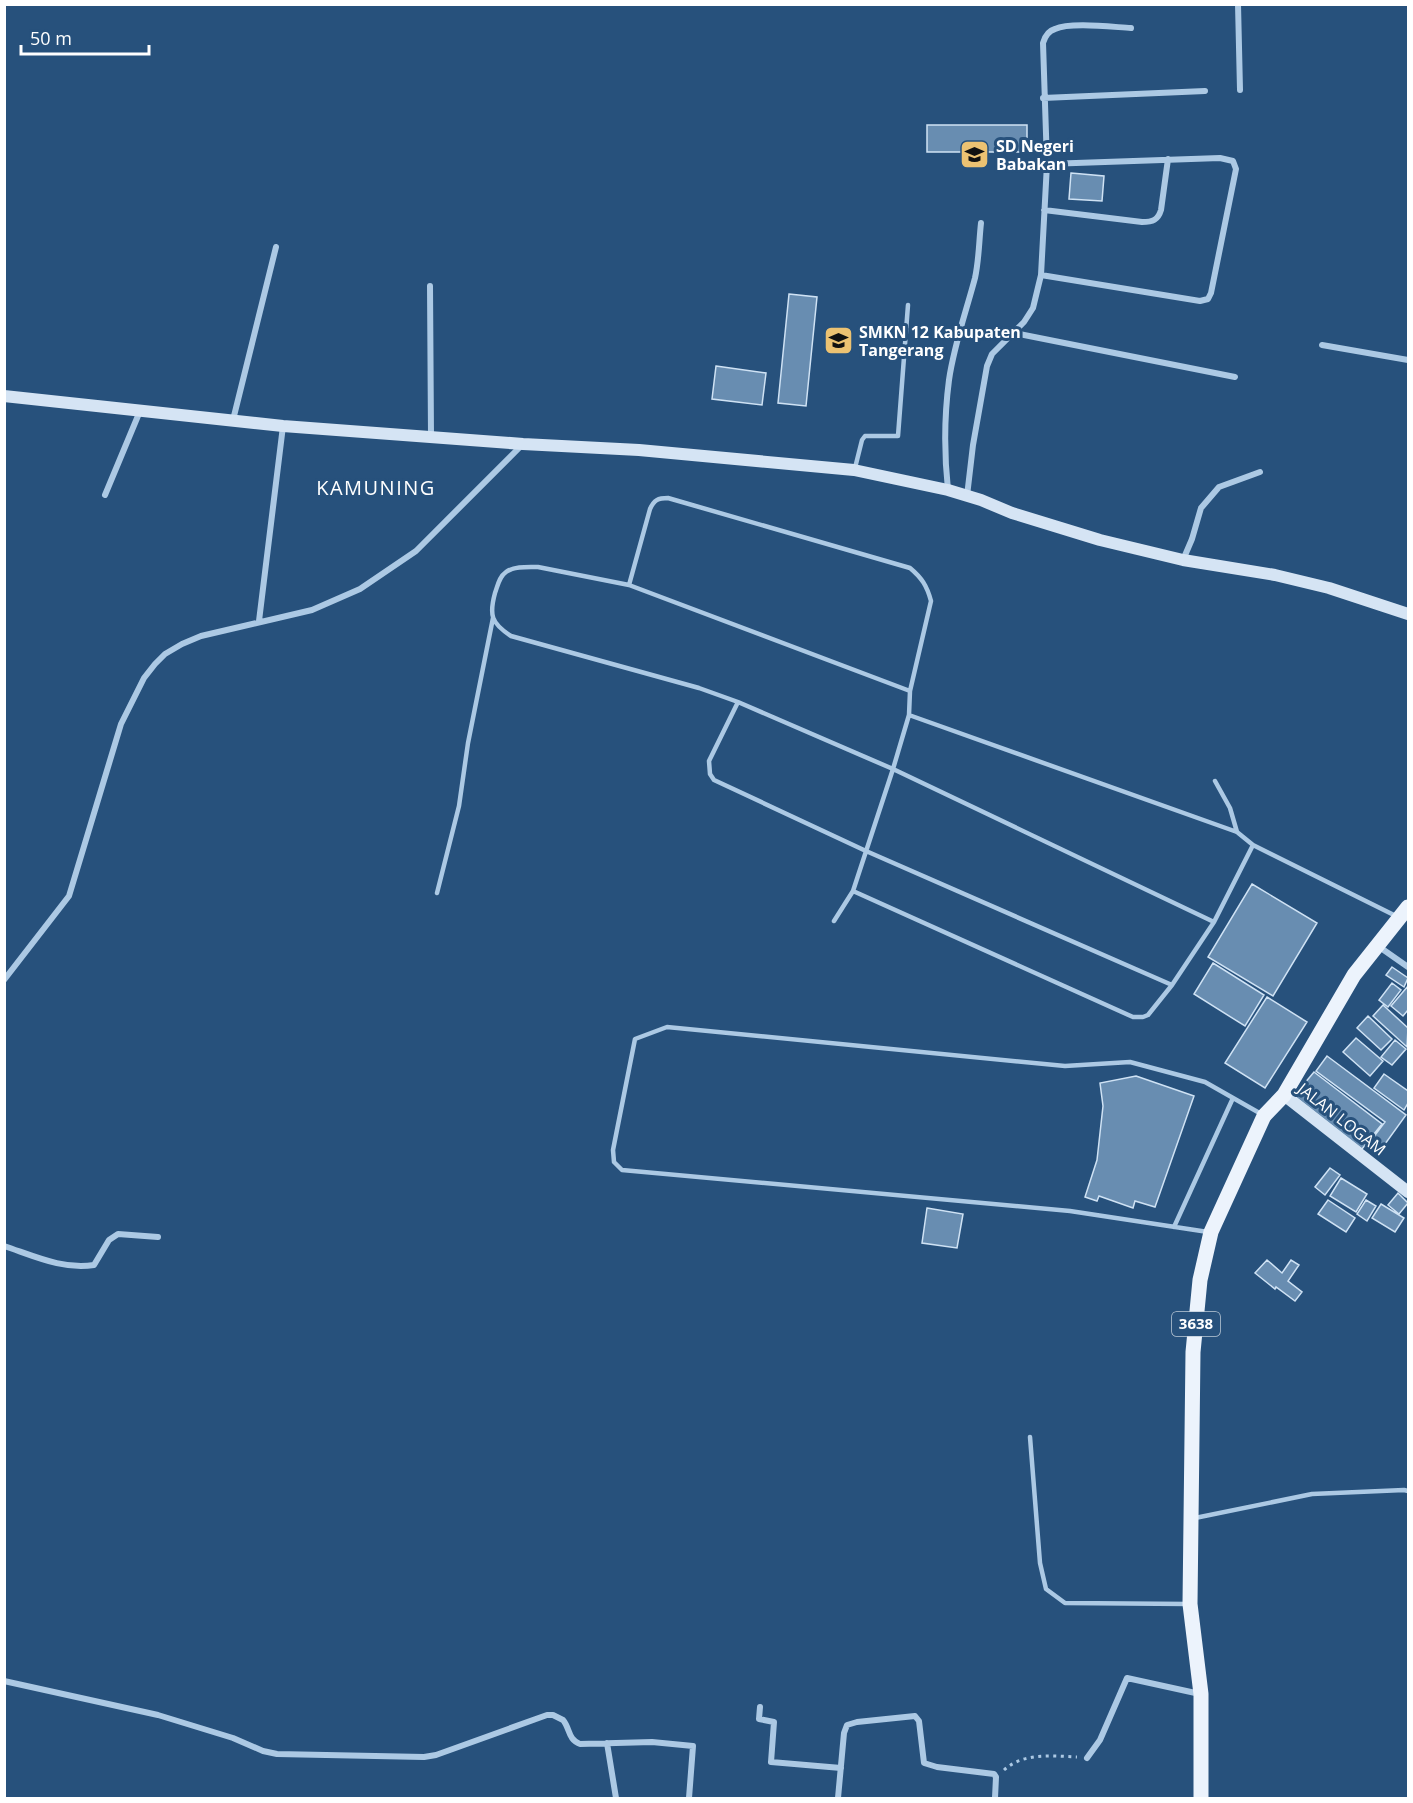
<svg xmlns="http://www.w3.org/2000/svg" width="1413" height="1803" font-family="'Open Sans',sans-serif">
  <rect width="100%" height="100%" fill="#27517c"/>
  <path fill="#688db1" stroke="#cfe2f4" stroke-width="1.5" d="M927,125H1027V152H927Z
    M1071,173L1104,176L1102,201L1069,199Z
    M789,294L817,297L806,406L778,403Z
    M716,366L766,373L762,405L712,399Z
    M1252,884L1317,923L1273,996L1208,957Z
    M1213,963L1264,995L1245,1026L1194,994Z
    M1392,967L1408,978L1404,987L1386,975Z
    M1392,983L1401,990L1388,1007L1379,1000Z
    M1408,986V1010L1403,1016L1391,1006Z
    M1267,997L1307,1022L1265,1088L1225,1063Z
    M1383,1005L1408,1028L1407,1047L1373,1016Z
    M1368,1016L1392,1039L1381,1050L1357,1028Z
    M1356,1038L1383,1061L1370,1076L1343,1052Z
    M1395,1040L1406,1049L1392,1065L1381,1057Z
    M1327,1056L1406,1115L1380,1151L1369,1143L1385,1122L1316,1071Z
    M1314,1072L1382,1124L1362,1149L1294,1096Z
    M1384,1074L1408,1091V1103L1404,1110L1374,1088Z
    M1136,1076L1194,1096L1155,1207L1135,1201L1133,1208L1099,1196L1097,1201L1085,1197L1097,1160L1103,1106L1100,1083Z
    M1330,1168L1340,1175L1325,1195L1315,1187Z
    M1341,1178L1367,1194L1356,1212L1330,1196Z
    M1398,1193L1408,1203L1399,1214L1388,1205Z
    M1328,1200L1355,1218L1346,1232L1318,1214Z
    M1366,1200L1376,1206L1367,1221L1357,1214Z
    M1381,1204L1404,1218L1395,1232L1372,1218Z
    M927,1208L963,1214L957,1248L922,1243Z
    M1267,1260L1282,1273L1291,1260L1299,1265L1288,1281L1302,1292L1295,1301L1276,1287L1275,1289L1255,1273Z"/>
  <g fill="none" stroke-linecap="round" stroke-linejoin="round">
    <path stroke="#acc9e4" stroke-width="3" stroke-dasharray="3 4.5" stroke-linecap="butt" d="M1004,1770C1024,1752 1052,1756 1077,1757"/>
    <path stroke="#acc9e4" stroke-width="4.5" d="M855,468L862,440L865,436H898L908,305
      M629,585L650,509C654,500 658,498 668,498L910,568C922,578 927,586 931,601L910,691L909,715L893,769L853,891L834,921
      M910,691L629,585L538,567C528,567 514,566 506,572C499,577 498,585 495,593C489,615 491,623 511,636L699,688L738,702L893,769L1214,922
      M738,702L709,761L710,774L714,780L866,851L1172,985L1214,922L1253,845
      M909,715L1237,832L1253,845L1398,917
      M1215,781L1230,808L1237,832
      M853,891L1133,1017H1143L1148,1015L1172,985
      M437,893L459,806L468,743L493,618
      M1174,1227L1233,1098
      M1208,1232L1070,1211L622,1170L614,1162L613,1150L635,1039L667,1027L1065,1066L1130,1062L1205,1082L1263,1115
      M1030,1437L1040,1563L1046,1589L1065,1603L1188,1604
      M1195,1518L1312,1494L1404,1490L1408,1491"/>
    <path stroke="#acc9e4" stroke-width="6" d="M1238,4L1240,90
      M1043,98L1205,91
      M1044,210L1142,222C1153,222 1158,220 1161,210L1168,159
      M1041,275L1200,301L1208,299L1211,293L1236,169L1233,161L1220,158L1047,164
      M430,286L431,436
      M1014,333L1235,377
      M1322,345L1408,360
      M233,420L276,247
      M948,490C944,453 944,418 949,380C954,345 966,312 975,278C979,260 979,241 981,223
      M105,495L140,411
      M967,496L973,445L987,366L992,354L1024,322L1033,308L1041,275L1047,164L1043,43C1045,36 1048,31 1055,29C1070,22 1112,27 1131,28
      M1183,560L1192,539L1201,508L1219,487L1260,472
      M259,621L283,426
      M1378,946L1408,967
      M4,980L69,896L121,724L144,678L155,664L165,654L182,644L201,636L312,610L360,589L416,551L523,444
      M4,1246C34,1256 63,1270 94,1265L109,1240L118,1234L158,1237
      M4,1681L158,1715L233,1738L263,1751L277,1754L424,1757L436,1755L547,1715H553L563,1720C570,1728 568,1740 580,1744L652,1742L693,1746L689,1798
      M760,1707L759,1719L774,1722L771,1762L841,1768
      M607,1743L616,1798
      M1087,1758L1100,1740L1127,1678L1200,1694
      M838,1798L844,1733L847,1725L857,1722L915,1716L919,1721L924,1763L937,1767L994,1774L996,1777L995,1798"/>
    <path stroke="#d5e4f4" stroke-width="12" d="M4,396L283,426L523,444L639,450L854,470L948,490L981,500L1012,513L1100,540L1183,560L1275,575L1329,588L1408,614
      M1284,1095L1408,1192"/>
    <path stroke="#ecf3fc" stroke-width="15" d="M1201,1798V1694L1190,1604L1193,1352L1200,1280L1211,1232L1264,1116L1284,1095L1354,975L1408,907"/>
  </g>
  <defs>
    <symbol id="school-square" viewBox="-11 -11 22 22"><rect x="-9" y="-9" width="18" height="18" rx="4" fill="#ecc272" stroke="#27517c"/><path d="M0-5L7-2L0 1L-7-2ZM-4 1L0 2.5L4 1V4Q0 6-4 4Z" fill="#111"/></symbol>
  </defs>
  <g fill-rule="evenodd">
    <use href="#school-square" x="958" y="138" width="33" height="33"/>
    <use href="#school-square" x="822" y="324" width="33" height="33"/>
  </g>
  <g text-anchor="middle" stroke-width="6" stroke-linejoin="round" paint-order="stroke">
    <rect fill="#27517c" stroke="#becbd8" stroke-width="1.5" x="1172" y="1312" width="48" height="24" rx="4.5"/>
    <g font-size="15" font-weight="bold" fill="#fff">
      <text x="1196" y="1329">3638</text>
    </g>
    <g font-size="16" font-weight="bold" fill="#fff" stroke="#27517c" text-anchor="start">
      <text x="996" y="152">SD Negeri<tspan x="996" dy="18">Babakan</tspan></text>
      <text x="859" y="338">SMKN 12 Kabupaten<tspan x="859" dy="18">Tangerang</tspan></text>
    </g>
    <g font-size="16" fill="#fff" stroke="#27517c">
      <text transform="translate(1342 1119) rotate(38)" y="6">JALAN LOGAM</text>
    </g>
    <g font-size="20" letter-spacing="1.5" fill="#fff" stroke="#27517c">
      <text x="376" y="495">KAMUNING</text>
    </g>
  </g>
  <rect width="1413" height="1803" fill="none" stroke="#ffffff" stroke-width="12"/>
  <path d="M21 45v9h128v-9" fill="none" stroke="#ffffff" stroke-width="3"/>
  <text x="30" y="45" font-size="18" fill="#ffffff" stroke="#27517c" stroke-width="4.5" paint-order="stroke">50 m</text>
</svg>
